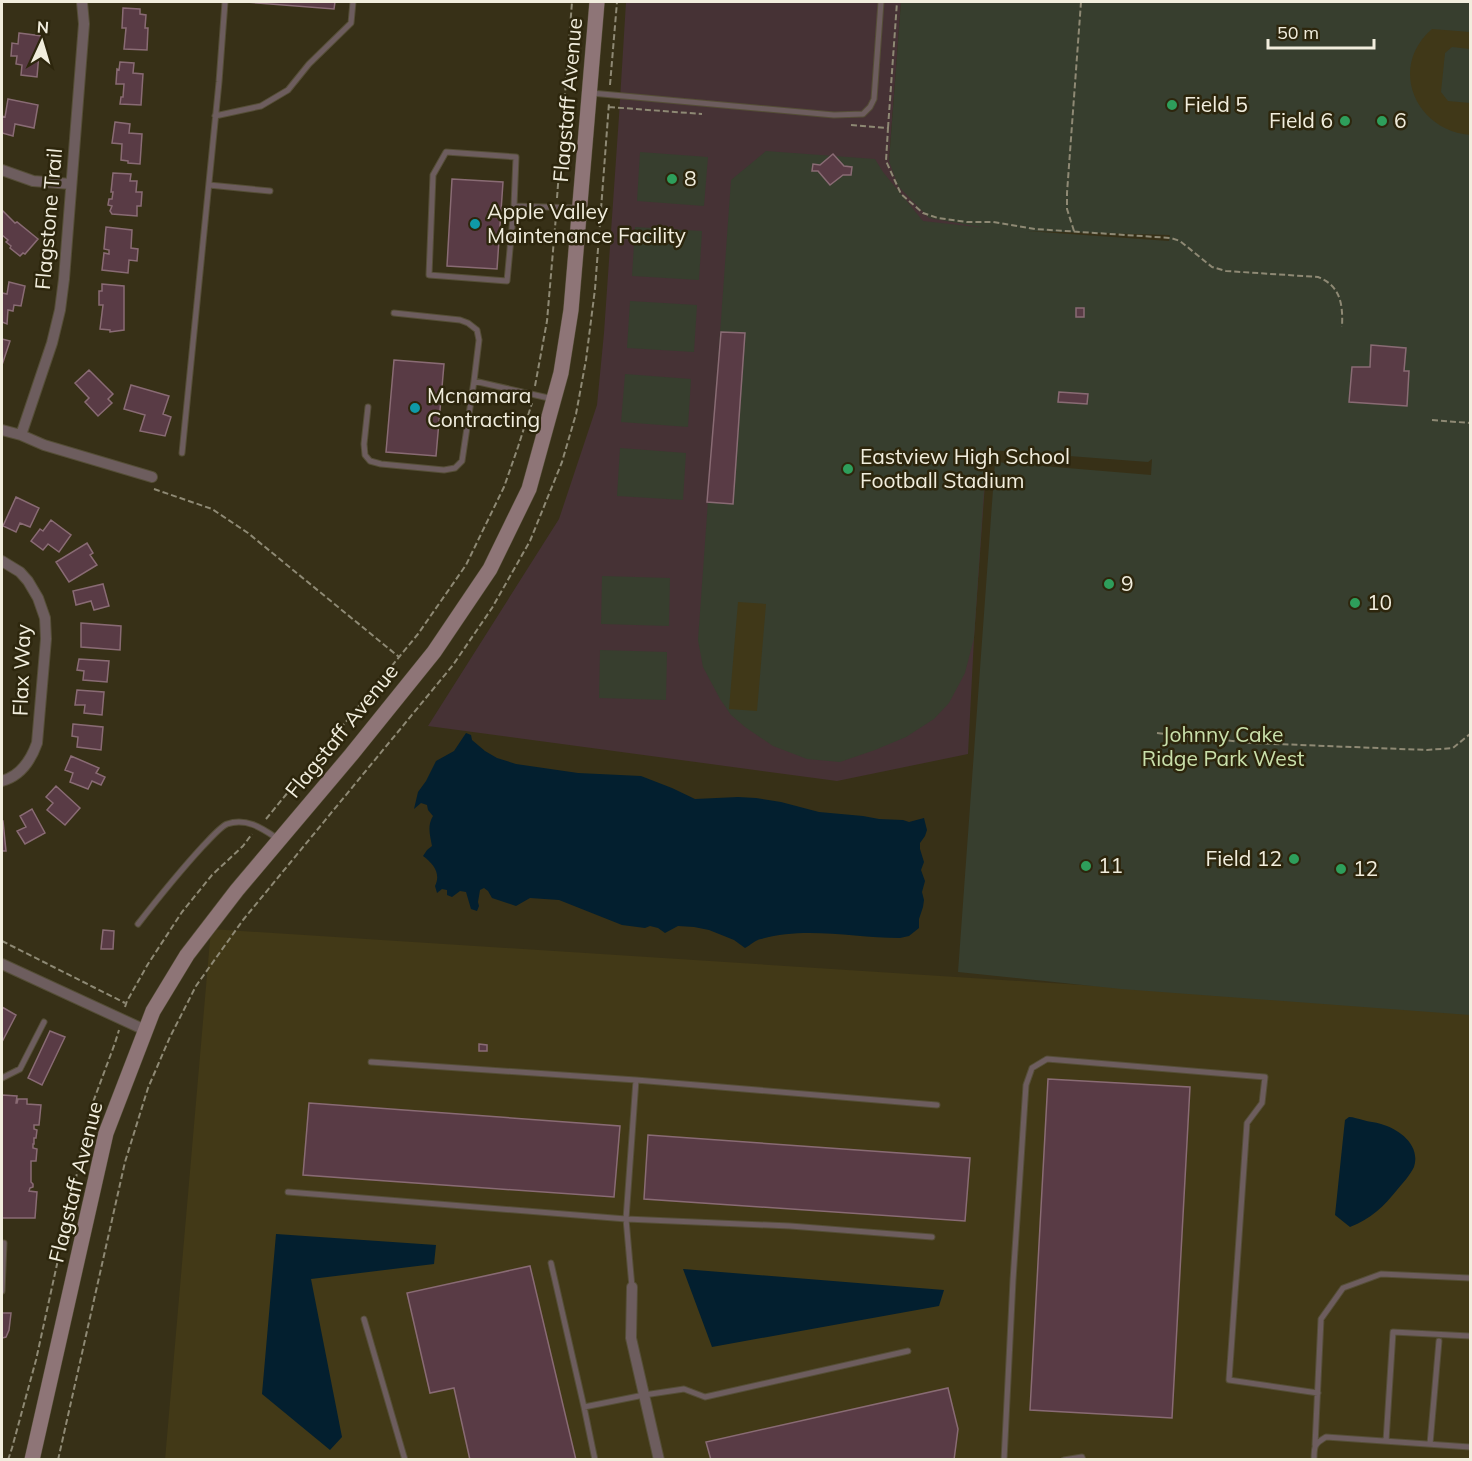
<svg xmlns="http://www.w3.org/2000/svg" width="1472" height="1461" font-family="Mulish,sans-serif">
  <rect width="100%" height="100%" fill="#373017"/>
  <path fill="#423917" d="M211,929L1470,1010V1459L165,1460Z"/>
  <path fill="#463235" d="M626,2H901L889,161L1003,230L974,638L968,754L837,781L428,726L559,519L597,405L604,333L619,116Z"/>
  <path fill="#373e2e" fill-rule="evenodd" d="M901,2H1470V1015L1121,989L958,972L995,462L1151,475L1152,459L1148,462L990,450L987,445L974,638L965,673L949,703L934,719L906,737L875,750L840,762L807,759L773,746L745,727L731,715L720,699L703,667L698,640L731,180L766,151L875,159L883,172L923,221L986,228L929,218L898,186L889,161ZM1027,231L1170,235L1169,241Z
    M640,152L708,157L704,206L637,201Z
    M635,227L702,231L699,280L632,276Z
    M630,301L697,305L694,352L627,348Z
    M625,374L691,379L688,427L621,422Z
    M620,448L686,453L683,500L617,496Z
    M602,576L670,578L669,626L601,624Z
    M600,650L667,652L666,700L599,698Z"/>
  <path fill="#403818" d="M1432,29L1470,32V49L1452,47L1445,53L1441,92L1448,101L1470,103V135C1415,130 1388,67 1432,29Z
    M738,602L766,604L757,711L729,709Z"/>
  <path fill="#031f2f" d="M466,733L471,735L472,740L485,751L497,758L516,764L578,773L641,776L672,788L695,799L738,797L756,798L781,802L819,812L863,816L879,819L903,820L909,822L924,818L927,830L925,836L920,843V849L924,862L921,870L925,881L922,892L924,900L923,907L919,919V928L909,936L900,938C854,938 806,926 761,939C755,940 751,945 745,948L734,940L709,930L694,927L678,926L665,933L658,928L650,926L645,928L622,925L559,900L530,898L516,906L492,898L488,891L484,888L480,890L478,902L479,906L477,911L471,909L466,892L460,891L452,897L447,895V890L442,889L437,893L435,886C441,874 434,864 423,856L427,850L432,846C430,835 427,826 433,816L428,810L427,805L421,803L414,809L418,792L426,781L436,761L454,751Z
    M1349,1117C1354,1117 1358,1119 1363,1120C1369,1122 1375,1122 1381,1124C1399,1129 1421,1145 1414,1167C1410,1175 1403,1183 1397,1190C1384,1206 1371,1219 1350,1227L1335,1215L1344,1129L1345,1120Z
    M276,1234L436,1245L434,1264L311,1279L342,1437L330,1450L262,1394Z
    M683,1269L944,1290L939,1306L712,1347Z"/>
  <path fill="#593b45" stroke="#896b74" stroke-width="1.5" d="M246,2H335L334,9Z
    M123,8L140,9V14L146,15L145,28H148L147,50L124,49L126,28H122Z
    M19,33L42,36L41,41L45,42V48L42,47L41,53H39L37,77L21,75L22,65L16,64L17,56H11L12,43L18,44Z
    M120,62L134,63L133,73L143,74L141,105L120,104L121,97H123L124,84H116L117,69L119,70Z
    M8,99L38,105L34,128L15,124L13,136L2,133V116L5,117Z
    M115,122L130,124L129,133L142,134L140,164L128,163V161L121,160L122,144L112,143Z
    M833,154L844,166L852,167L851,175H843L830,185L818,171H812L813,164L820,165Z
    M113,173L131,174L130,181H137L136,192H142L141,206H137V216L112,214L110,211L112,206L108,205L109,199H112L113,192H111Z
    M452,179L503,182L497,269L447,266Z
    M2,210L15,223L17,222L38,239L25,254L23,253L20,256L10,248L11,246L6,242L8,240L2,235Z
    M106,227L132,230L131,248L138,249L137,261L129,260L128,273L102,270L104,253L109,254V250L104,249Z
    M9,282L25,286L21,306L14,305L13,311L8,310L7,324L2,322V293L7,294Z
    M102,284L124,286V330L110,332V330L100,329L103,305H99V291H102Z
    M1076,308H1084V317H1076Z
    M721,332L745,333L733,504L707,502Z
    M2,339L10,341L2,365Z
    M1371,345L1406,348L1404,371H1409L1407,406L1349,402L1352,367H1370Z
    M394,360L444,364L436,456L386,452Z
    M89,370L113,394L108,399L112,403L98,416L85,402L89,398L75,383Z
    M131,385L169,396L163,414L171,417L165,436L140,431L145,415L124,409Z
    M1059,392L1088,394L1087,404L1058,402Z
    M16,497L39,508L30,527L20,523L16,532L3,526Z
    M51,520L71,535L59,552L48,544L43,550L31,541L40,529L43,531Z
    M87,543L93,553L90,555L97,565L69,582L56,562Z
    M103,584L109,606L94,610L91,601L76,605L73,591Z
    M81,623L121,626L120,650L81,647Z
    M79,659L109,661L107,682L83,680L84,671L77,670Z
    M77,690L104,692L102,715L84,713L85,705H75Z
    M73,724L103,727L101,750L77,747L78,737L72,736Z
    M71,756L99,768L96,773L105,777L101,785L92,781L88,789L70,782L73,773L65,770Z
    M56,786L80,808L65,825L47,810L53,803L46,797Z
    M32,809L45,833L25,844L17,831L26,827L20,816Z
    M2,821H3L6,851H2Z
    M103,930L114,931L113,949H101Z
    M2,1007L16,1015L2,1042Z
    M50,1031L65,1037L42,1085L28,1078Z
    M479,1044L487,1045V1051H479Z
    M1048,1079L1190,1087L1172,1418L1030,1410Z
    M2,1095L17,1096L16,1103H17L18,1099H27V1104L41,1105L39,1125H34V1129L37,1130L36,1138H34V1144H33V1148L37,1149L36,1161H31V1182L33,1184V1187L30,1188L29,1191L37,1192L35,1218H2Z
    M309,1103L620,1126L614,1197L303,1175Z
    M648,1135L970,1158L965,1221L644,1199Z
    M530,1266L576,1460H470L454,1388L430,1393L407,1293Z
    M2,1313H11L9,1330L6,1337L2,1338V1346Z
    M948,1388L958,1429L954,1460H711L706,1442Z"/>
  <g fill="none" stroke-linecap="round" stroke-linejoin="round">
    <defs>
      <path id="lane" d="M591,93L834,115L863,114L870,107L874,99L881,2
        M215,116L261,106L288,90L309,64L351,23L353,2
        M209,185L270,191
        M514,206L507,281L429,275L433,175L446,152L516,157L514,206L578,208
        M394,313L460,320L468,323L477,330L479,340L474,381
        M368,407L364,444L365,455L370,461L381,464L444,470L455,468L462,461L474,381L553,399
        M182,453L219,82L225,2
        M138,924C159,897 180,871 203,846C209,840 220,827 227,824C247,817 263,829 278,839
        M371,1062L636,1080
        M2,1078L20,1069L44,1022
        M288,1192L626,1219L636,1080L937,1105
        M2,1243H4L2,1291
        M551,1263L584,1407L644,1395L684,1389L705,1397L908,1351
        M632,1287L626,1219L790,1226L932,1237
        M364,1319L405,1460
        M584,1407L595,1460
        M1386,1441L1393,1332L1470,1336
        M1430,1444L1439,1341
        M1315,1445L1321,1319L1343,1288L1381,1274L1470,1278
        M1004,1460L1013,1280L1026,1085L1032,1068L1047,1059L1265,1077L1262,1103L1247,1123L1229,1380L1318,1393
        M1064,1460L1082,1457L1083,1460
        M1314,1460C1314,1446 1314,1444 1326,1437L1470,1447"/>
      <path id="street" d="M2,170L33,181L71,184
        M2,430L21,435L44,445L152,477
        M21,435L52,343L60,310L64,279L84,24L82,2
        M2,561L20,572L28,581L38,598L45,618L46,639L37,743C31,760 20,776 2,781
        M2,964L145,1030
        M632,1287L631,1338L659,1460"/>
      <path id="secondary" d="M32,1460L106,1133L153,1011L187,955L237,890L351,755L434,652L490,569L529,489L561,373L571,310L597,2"/>
    </defs>
    <use href="#lane" stroke="#554e37" stroke-width="7"/>
    <use href="#street" stroke="#554e37" stroke-width="12"/>
    <use href="#secondary" stroke="#554e37" stroke-width="16"/>
    <path stroke="#8e8974" stroke-width="2" stroke-dasharray="6 3" stroke-linecap="butt" d="M610,85L617,2
      M609,107L702,114
      M851,125L888,128L886,161L901,194L923,213L938,218L967,222H993L1035,229L1171,238L1180,241L1212,267L1226,271L1318,277C1341,286 1343,305 1342,327
      M888,128L897,2
      M557,198L572,2
      M1074,231L1067,209V193L1081,2
      M535,386L547,321L556,216
      M1432,420L1470,423
      M154,489L212,509L248,533L399,657
      M1157,733L1251,743L1427,750L1453,748L1470,734
      M266,819L418,634L466,565L504,487L518,447L532,403
      M2,941L125,1003
      M125,1007L127,1001L148,964L182,912L212,875L243,846L252,834
      M8,1460L12,1448L36,1360L92,1105L115,1043L119,1030
      M58,1460L125,1162L148,1088L170,1037L196,986L243,920L453,665L492,608L530,541L562,462L576,414L586,360L595,289L609,103"/>
    <use href="#lane" stroke="#6d5d5e" stroke-width="5"/>
    <use href="#street" stroke="#6d5d5e" stroke-width="10"/>
    <use href="#secondary" stroke="#8e7577" stroke-width="15"/>
  </g>
  <g fill="#2e9e5b" stroke="#2d260d" stroke-width="2">
    <circle cx="1172" cy="105" r="6"/>
    <circle cx="1345" cy="121" r="6"/>
    <circle cx="1382" cy="121" r="6"/>
    <circle cx="672" cy="179" r="6"/>
    <circle cx="848" cy="469" r="6"/>
    <circle cx="1109" cy="584" r="6"/>
    <circle cx="1355" cy="603" r="6"/>
    <circle cx="1294" cy="859" r="6"/>
    <circle cx="1086" cy="866" r="6"/>
    <circle cx="1341" cy="869" r="6"/>
  </g>
  <g fill="#0f9aa8" stroke="#2d260d" stroke-width="2">
    <circle cx="475" cy="224" r="6"/>
    <circle cx="415" cy="408" r="6"/>
  </g>
  <g text-anchor="middle" stroke-width="5" stroke-linejoin="round" paint-order="stroke">
    <g font-size="21" fill="#f1eddd" stroke="#2d260d">
      <text transform="translate(568 100) rotate(-85)" y="7">Flagstaff Avenue</text>
      <text transform="translate(49 219) rotate(-85)" y="7">Flagstone Trail</text>
      <text transform="translate(22 670) rotate(-88)" y="7">Flax Way</text>
      <text transform="translate(342 731) rotate(-51)" y="7">Flagstaff Avenue</text>
      <text transform="translate(76 1182) rotate(-76)" y="7">Flagstaff Avenue</text>
    </g>
    <g font-size="21" fill="#f1eddd" stroke="#2d260d" text-anchor="start">
      <text x="1184" y="112">Field 5</text>
      <text x="1333" y="128" text-anchor="end">Field 6</text>
      <text x="1394" y="128">6</text>
      <text x="684" y="186">8</text>
      <text x="487" y="219">Apple Valley<tspan x="487" dy="24">Maintenance Facility</tspan></text>
      <text x="427" y="403">Mcnamara<tspan x="427" dy="24">Contracting</tspan></text>
      <text x="860" y="464">Eastview High School<tspan x="860" dy="24">Football Stadium</tspan></text>
      <text x="1121" y="591">9</text>
      <text x="1367" y="610">10</text>
      <text x="1282" y="866" text-anchor="end">Field 12</text>
      <text x="1098" y="873">11</text>
      <text x="1353" y="876">12</text>
    </g>
    <g font-size="21" fill="#c9e0ab" stroke="#2d260d">
      <text x="1223" y="742">Johnny Cake<tspan x="1223" dy="24">Ridge Park West</tspan></text>
    </g>
  </g>
  <rect width="1472" height="1461" fill="none" stroke="#f1eddd" stroke-width="6"/>
  <g transform="translate(42 42) rotate(4)" stroke="#2d260d" stroke-width="4.5" paint-order="stroke">
  <path d="M0-4.5L10 22L0 15L-10 22Z" fill="#f1eddd"/>
  <text y="-9" font-size="16" font-weight="bold" text-anchor="middle" fill="#f1eddd">N</text>
  </g>
  <path d="M1268 39v9h106v-9" fill="none" stroke="#f1eddd" stroke-width="3"/>
  <text x="1277" y="39" font-size="18" fill="#f1eddd" stroke="#2d260d" stroke-width="4.5" paint-order="stroke">50 m</text>
</svg>
